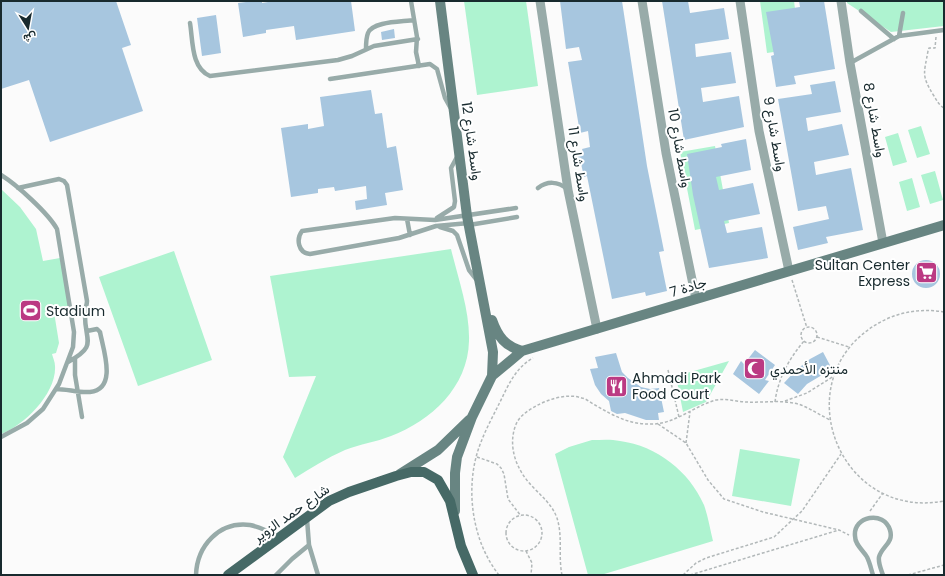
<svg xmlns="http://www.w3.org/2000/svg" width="945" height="576" font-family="Poppins,Vazirmatn,sans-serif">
  <rect width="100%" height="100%" fill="#fbfbfb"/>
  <path fill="#aef3d0" d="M464,1H526L538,86L477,95Z
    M760,1H794L800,48L767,53Z
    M847,1H944V26L891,32L847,3Z
    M921,126L930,154L917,158L908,130Z
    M898,133L907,162L893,166L885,137Z
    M715,146L729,223L695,230L680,152Z
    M935,171L943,200L930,204L921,175Z
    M912,178L920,207L907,211L899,182Z
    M1,189L20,207L36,229L43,261L60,258L70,309L54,312L59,343L56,353L52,354C53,358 55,362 55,366C57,393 24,426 1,434Z
    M451,249C458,278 470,311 469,341C468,387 431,421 391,436C376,442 360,444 345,450C327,458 311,468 295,478L283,457L316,376L289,377L270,276Z
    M174,251L212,360L138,386L99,277Z
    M729,361L706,402L683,412L676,376Z
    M592,440C601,440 611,439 620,441C657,446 689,471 704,505C708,516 710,529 713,541L601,575H588L555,454L569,447Z
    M740,449L800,459L791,506L732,496Z"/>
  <path fill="#a7c6df" d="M1,1H116L131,45L122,48L143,111L50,142L29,80L1,89Z
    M254,1H262V3L274,1H351L355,31L296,40L294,26L266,30V33L243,37L238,3Z
    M560,1H622L647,166L664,251L659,252L667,291L646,296L645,292L612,299L587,176L584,177L580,159L573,161L572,154L583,152L582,149L590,147L588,131L580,133L568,62L582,60L579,47L566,49Z
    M662,1H688L690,13L724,8L729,39L695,44L696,57L731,52L736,83L701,88L703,102L739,96L744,127L684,140Z
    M799,1H824L835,69L794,76L796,84L776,87L771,56L774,55L766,12L800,7Z
    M216,15L221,53L202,56L197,18Z
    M394,29L395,38L382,40L381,32Z
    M835,81L841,112L806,118L808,131L842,124L849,155L814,162L816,175L851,168L863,230L826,237L828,243L798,250L793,227L829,219L826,206L798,211L778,99L812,94L810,85Z
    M371,90L375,114L382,113L387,148L396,146L403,190L385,193L387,205L356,210L355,201L367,199L366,186L335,191L334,187L318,189V193L291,197L281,128L308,124V129L324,126L320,97Z
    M746,139L751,170L716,177L719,190L753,183L760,214L724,221L727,233L762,227L768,258L709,268L693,195L687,154L722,147L721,144Z
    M912 274a14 14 0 1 1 28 0a14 14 0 1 1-28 0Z
    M755,350L775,365L765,380L769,381L759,394L733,374L741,361L744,364Z
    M823,352L832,369L807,384L798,394L784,383L796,370L810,359Z
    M616,353L622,372L628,378L641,387L650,389L659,388L664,412L658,413L659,420H646L625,413L617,414L611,411L609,401L601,394L595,385L590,369L598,368L595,357Z"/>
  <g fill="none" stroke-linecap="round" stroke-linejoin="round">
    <path stroke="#b2b8b9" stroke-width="1.5" stroke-dasharray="3 2" stroke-linecap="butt" d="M936,37L935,48H929L928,51C924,74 921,75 934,96C937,101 939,105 944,108
      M792,280L807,328
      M944,312C921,308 897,312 877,324C784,379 838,521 944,501
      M801 335a8 8 0 1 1 16 0a8 8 0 1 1-16 0Z
      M817,337L849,347
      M668,370L679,417
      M785,401L807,393L834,376
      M775,402C778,378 789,359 804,341
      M658,424L686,443L708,480L724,499L763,512L839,530L849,535
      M686,443L690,412
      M477,457L497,464L501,468L504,474L508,499L521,516
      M870,511L883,493
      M506 533a18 18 0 1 1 36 0a18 18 0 1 1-36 0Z
      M526,551L532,563L531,575
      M499,575C471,540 464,484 481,442C486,429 493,416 499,404C508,386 515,368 533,358
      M562,575C558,556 563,537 557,518C552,504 541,496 531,485C517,470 508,448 515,427C518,417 527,411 536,406C549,399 567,393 582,398C587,399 591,403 595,405C614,416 630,425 652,424C675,424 694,406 716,400C727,398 737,402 747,402C764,403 784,399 801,405C811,409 820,415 830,420
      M683,575L696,563L706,558L774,537L802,511L841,454
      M690,575L839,530
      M908,575L944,565"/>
    <path stroke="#98aba9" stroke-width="4.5" d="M411,1L417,37L416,52L419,66
      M861,11L894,39
      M190,23C193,41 191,68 210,76L338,60L352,56L374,46L418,39
      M899,36L903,13
      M366,49C366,44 366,38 368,33C373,21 403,22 414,20
      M850,63L899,36L944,30
      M330,79L430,64L437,69L445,98L450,107
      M1,175C17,185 48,213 57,229L74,332L73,347L59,384L43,409L27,423L1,437
      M18,188L59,179L64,181L67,185L87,301C87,305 85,309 85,313C84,341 99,345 68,362
      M538,188C547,181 558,181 567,189
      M437,218L454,207L455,201L451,168L457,157
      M407,219L410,235
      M469,223L436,226L399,238L310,254C298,253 296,239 302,231L395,218L435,220L516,208
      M469,225L517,217
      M440,227L453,231L457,235L469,270L476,279
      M75,358V375L82,417
      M56,389C67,389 79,393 90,392C118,389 103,349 100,332L97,329L87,331
      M307,519L309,545L318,575
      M196,575C197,546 219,521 250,525C260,527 270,532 279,537
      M276,575L292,559L309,545
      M873,575C871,569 870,563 867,557C863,550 855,545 855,536C853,516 884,510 890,530C894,543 882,546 879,557C878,563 881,569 883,575"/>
    <path stroke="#98aba9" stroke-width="9" d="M540,1L568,190L597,329
      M642,1L666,153L696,299
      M740,1L759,131L789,271
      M841,1L850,63L883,243"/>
    <path stroke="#688582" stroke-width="10" d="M440,1L467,216L493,352L492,376
      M492,320C498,337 505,346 522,351
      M400,474L438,450L469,420
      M455,511V473L457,457L472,417L492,376L522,351L944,225"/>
    <path stroke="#466966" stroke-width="10" d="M228,575L329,501L349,492L396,476L411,472H424L438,480L450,501L461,546L473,575"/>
  </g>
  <defs>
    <symbol id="supermarket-square" viewBox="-11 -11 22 22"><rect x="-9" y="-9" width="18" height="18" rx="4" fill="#bb3a83" stroke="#fff"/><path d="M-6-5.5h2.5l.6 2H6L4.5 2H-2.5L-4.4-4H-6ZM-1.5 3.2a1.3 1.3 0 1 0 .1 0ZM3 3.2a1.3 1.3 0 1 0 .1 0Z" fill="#fff"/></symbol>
    <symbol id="stadium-square" viewBox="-11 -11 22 22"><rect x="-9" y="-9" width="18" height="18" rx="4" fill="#bb3a83" stroke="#fff"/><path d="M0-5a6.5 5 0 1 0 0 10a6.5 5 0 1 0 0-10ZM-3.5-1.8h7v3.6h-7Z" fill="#fff"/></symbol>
    <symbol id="mosque-square" viewBox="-11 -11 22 22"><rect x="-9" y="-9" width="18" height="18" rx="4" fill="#bb3a83" stroke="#fff"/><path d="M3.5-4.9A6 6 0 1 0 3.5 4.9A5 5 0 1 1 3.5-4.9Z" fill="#fff"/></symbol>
    <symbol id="restaurant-square" viewBox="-11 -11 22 22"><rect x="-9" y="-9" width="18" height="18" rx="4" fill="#bb3a83" stroke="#fff"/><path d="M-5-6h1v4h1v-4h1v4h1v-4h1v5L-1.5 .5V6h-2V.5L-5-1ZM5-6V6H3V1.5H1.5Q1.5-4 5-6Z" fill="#fff"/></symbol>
  </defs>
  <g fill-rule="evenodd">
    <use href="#supermarket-square" x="914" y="260" width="25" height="25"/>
    <use href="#stadium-square" x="18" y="298" width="25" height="25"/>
    <use href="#mosque-square" x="742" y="356" width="25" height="25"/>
    <use href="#restaurant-square" x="604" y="374" width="25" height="25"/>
  </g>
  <g text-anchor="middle" stroke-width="4" stroke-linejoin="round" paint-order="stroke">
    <g font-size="14" fill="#182a2e" stroke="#fff">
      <text transform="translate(875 120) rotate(80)" y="5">واسط شارع 8</text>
      <text transform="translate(775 134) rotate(80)" y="5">واسط شارع 9</text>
      <text transform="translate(472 141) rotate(82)" y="5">واسط شارع 12</text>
      <text transform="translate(680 148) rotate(80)" y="5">واسط شارع 10</text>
      <text transform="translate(579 164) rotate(81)" y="5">واسط شارع 11</text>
      <text transform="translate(688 287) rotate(-17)" y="5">جادة 7</text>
      <text transform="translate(291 513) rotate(-35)" y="5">شارع حمد الزوير</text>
    </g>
    <g font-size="14" fill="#182a2e" stroke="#fff" text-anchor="start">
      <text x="910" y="270" text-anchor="end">Sultan Center<tspan x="910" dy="16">Express</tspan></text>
      <text x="46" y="316">Stadium</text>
      <text x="770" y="374">منتزه الأحمدي</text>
      <text x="632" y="383">Ahmadi Park<tspan x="632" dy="16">Food Court</tspan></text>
    </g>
  </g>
  <rect width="945" height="576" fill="none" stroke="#182a2e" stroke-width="4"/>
  <g transform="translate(28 28) rotate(169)" stroke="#ffffff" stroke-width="3" paint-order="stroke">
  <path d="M0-3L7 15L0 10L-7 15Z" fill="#182a2e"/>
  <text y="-6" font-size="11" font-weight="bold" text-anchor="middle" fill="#182a2e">ش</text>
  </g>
</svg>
